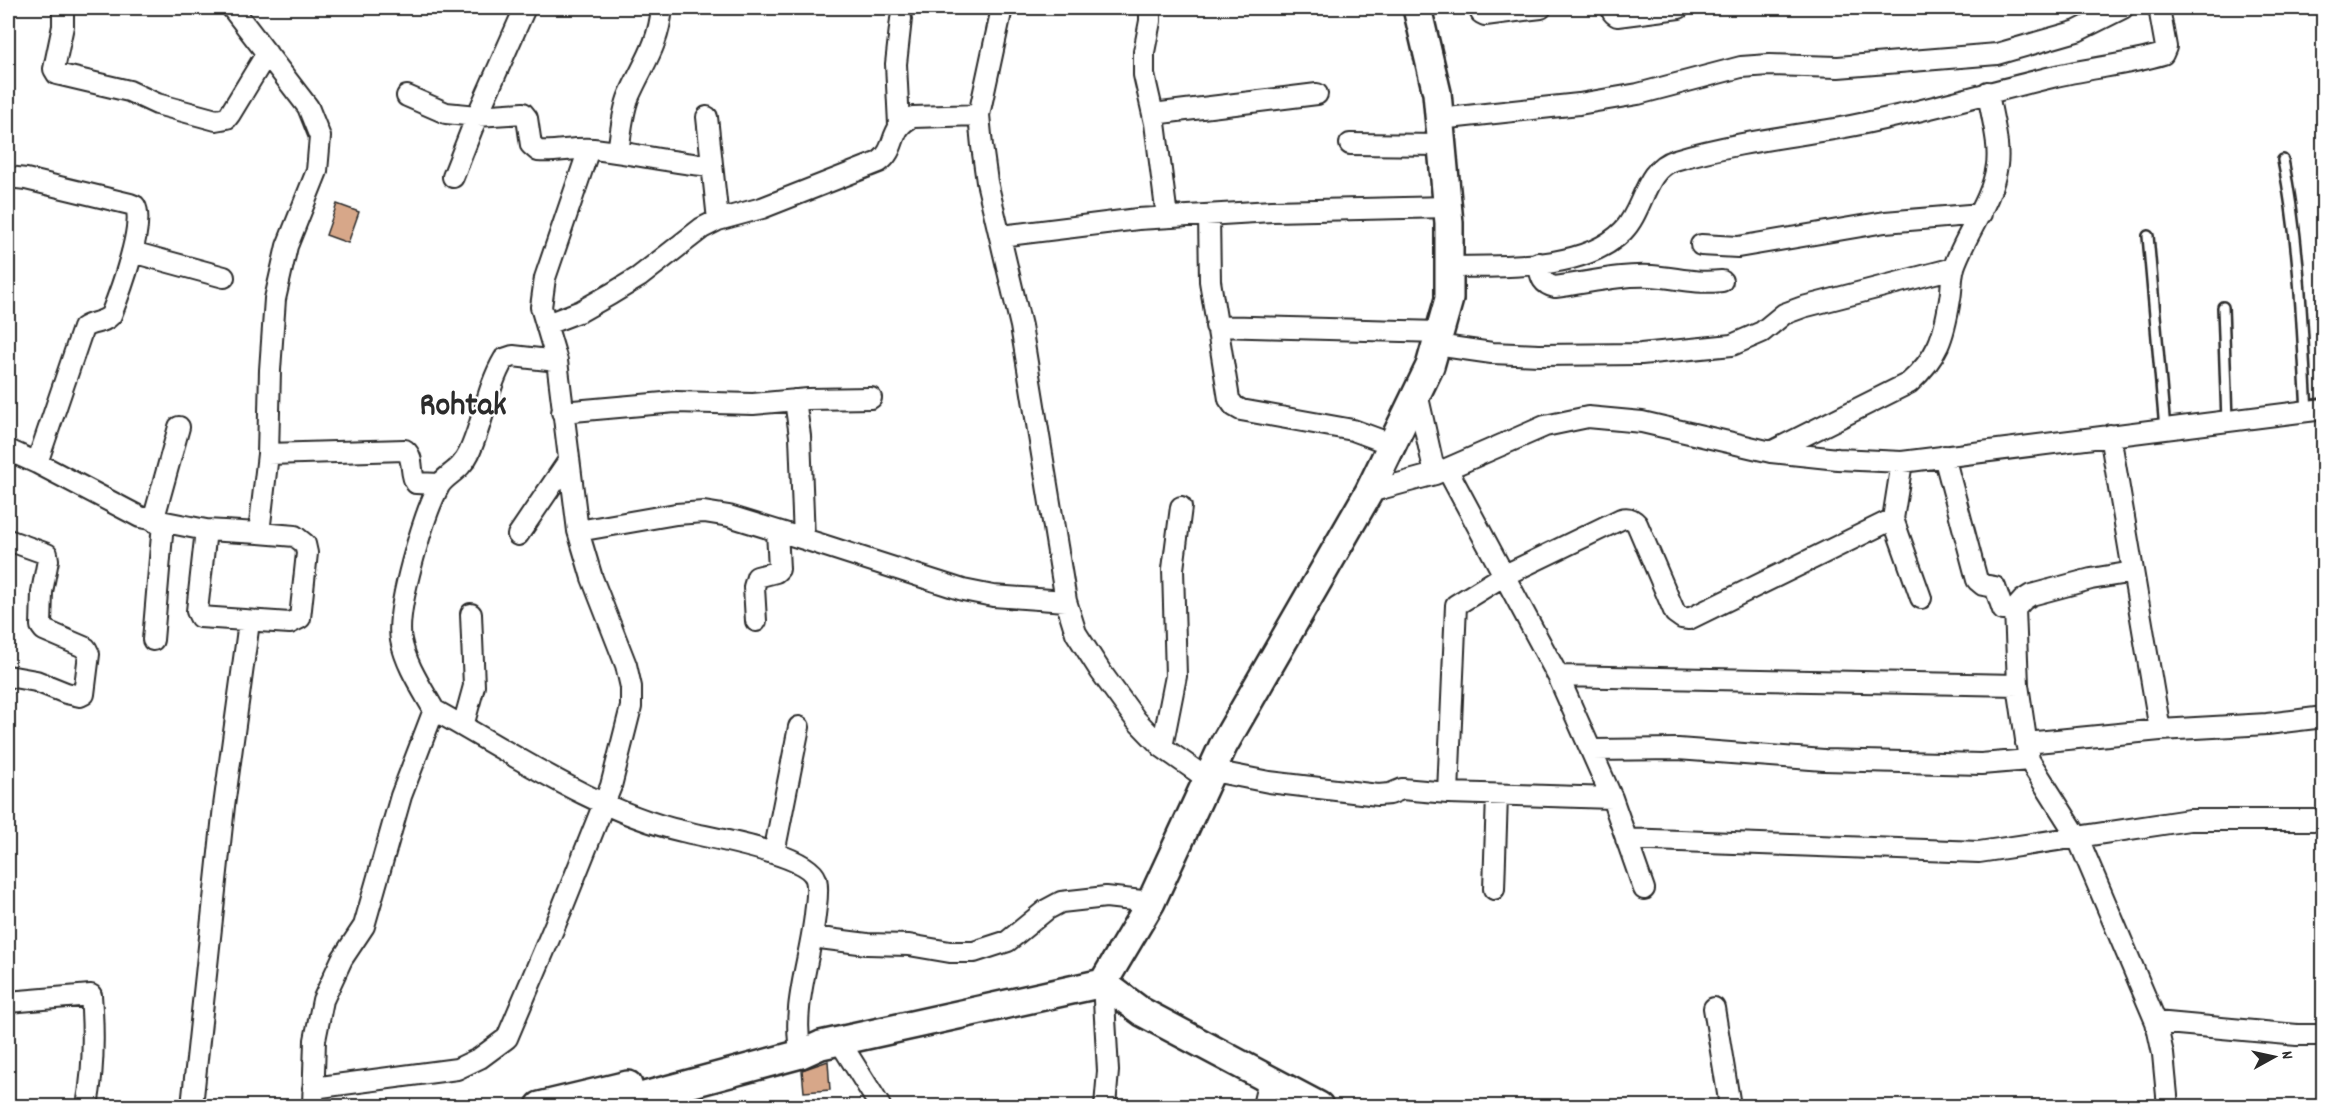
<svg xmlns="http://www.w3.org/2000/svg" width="2331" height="1114" font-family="Dekko,sans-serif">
  <rect width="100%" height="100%" fill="#fff"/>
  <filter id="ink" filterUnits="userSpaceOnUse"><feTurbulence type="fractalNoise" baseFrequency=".0167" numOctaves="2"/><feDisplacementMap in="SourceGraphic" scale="12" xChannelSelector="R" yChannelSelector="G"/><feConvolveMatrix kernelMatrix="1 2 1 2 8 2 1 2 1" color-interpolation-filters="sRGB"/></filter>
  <g filter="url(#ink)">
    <path fill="#d7a789" stroke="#2b2b2b" stroke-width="1.5" d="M337,204L359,212L348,243L326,235Z
      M828,1061L830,1090L804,1092L802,1070Z"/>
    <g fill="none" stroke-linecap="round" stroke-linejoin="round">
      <defs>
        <path id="lane" d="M2283,160C2300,243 2302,328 2307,412
          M2148,236L2165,429
          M2223,307L2227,421"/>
        <path id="street" d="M63,8V26L54,69L57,74L129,91L157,104L216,120L227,118L230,114L267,53
          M232,8L308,107L320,137L317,171L287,246L275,299L270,370L268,454L259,533L206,530L197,611L200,617L290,623L300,618L307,553L305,544L295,536L259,533
          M1002,8L979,115L982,146L987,182L1021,326L1066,601L1076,633L1101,672L1136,720L1162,747L1209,780
          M1150,8V21L1144,52V75L1155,123L1167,217
          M1479,8L1481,13L1485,15L1541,8
          M1612,8L1613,13L1617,16L1679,8
          M407,96L446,113L477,116L523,113L527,118L531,145L538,151C556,153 574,147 593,149C633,153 672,163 712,166
          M1153,114L1317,94
          M707,117L718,220
          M1439,119L1579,104L1638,94L1741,67L1769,65L1838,67L1997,54L2077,31L2123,8
          M899,125L896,64L901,19
          M1350,144L1442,145
          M618,152C621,134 622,113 629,96C644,62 658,47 662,8
          M8,177L26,179L130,204L135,206C146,223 119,295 111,315C103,324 92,321 83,328L37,463
          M453,177L477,116L525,8
          M1209,215L1210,281L1229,399L1234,406L1241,410L1353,430L1391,444
          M1001,236L1138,219L1272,211L1448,207
          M1701,245L1738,247L1885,222L1981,214
          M132,252L224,277
          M1538,263C1541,276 1541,284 1555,287C1587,283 1620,274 1652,276C1679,278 1692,284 1722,281
          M1450,267C1502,266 1584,271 1623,231C1644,210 1644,169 1675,160C1728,144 1785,137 1840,128C1911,115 1982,94 2052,77C2088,68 2127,65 2163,54L2166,47L2159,8
          M547,324L581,311L611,294L639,277L702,228L718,220L762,208L879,162C898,149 888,127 913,117L979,115
          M1216,326L1440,332
          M1436,345L1492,353L1539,355L1641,354L1732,345L1762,332L1784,314L1803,307L1954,268
          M1417,393L1435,474
          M795,400L800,436L804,539
          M562,412L675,402L753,404L808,399L871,398
          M8,450L37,463L140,517L206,530
          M1771,452L1909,383C1938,357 1944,337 1950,299C1952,289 1951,277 1954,267C1966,232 1992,203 1997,165C2000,142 1991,115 1988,92
          M268,454L405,450C415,458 409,473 416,483L440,484
          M1944,456L1977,580L1983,585L1995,587L2003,610L2015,609L2018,685L2029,760L2077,836L2156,1022L2163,1054L2168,1106
          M1902,462L1893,519L1921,598
          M1447,469L1558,676L1612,798L1644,889
          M1369,492L1435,474L1545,426L1588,417L1642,422L1771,452L1838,459L1902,462L2324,409
          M153,521L179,427
          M578,531L676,514L704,512L729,516L804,539L963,590L993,596L1066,601
          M518,535L569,460
          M8,540L47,554L48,560L42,592L41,626L44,630L86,648L89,654L84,694L80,696L66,693L36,681L8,676
          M2015,609L2023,600L2031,595L2091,579L2133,572
          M756,621L754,587L757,577L776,572L779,569L777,531
          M153,640L163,523
          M1558,676L2018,685
          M434,710C510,752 598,812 682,831C709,838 807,853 816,879C819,890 816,904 815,915C810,961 791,1008 801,1054
          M463,726L474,686L471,614
          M2160,730L2267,724L2324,717
          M2026,743L2160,730L2110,435
          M1162,747L1176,676L1173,569L1181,507
          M1592,750L1678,749L1824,760L1981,764L2029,760
          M1213,771L1269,782L1378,795L1390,794L1402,789L1448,793L1612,798
          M1448,793L1456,605L1503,576L1621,519C1628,517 1632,518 1637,524L1675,613L1682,618L1689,619L1893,519
          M1626,839L1979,852L2189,820H2324
          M774,853L799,727
          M1494,889L1497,795
          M812,937L867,944L909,945L950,952H974L1008,941L1046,910L1061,902L1106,897L1151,902
          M1103,983L1108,1071L1105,1106
          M8,1002L91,995C94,1033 94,1069 87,1106
          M1714,1008L1730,1106
          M2156,1022L2297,1035H2324
          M840,1042L880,1106
          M313,1088L457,1069L480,1058L507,1038L563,906L611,786L631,707V687L626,665L592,578L578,531L557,361L541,307L545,278L589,149
          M192,1106L224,806L249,622
          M313,1106L315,1040L323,1000L342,959L364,926L401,796L434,710C421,687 406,665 401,640C395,610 424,514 439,486C446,474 460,472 469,453C483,423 487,388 504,359L513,356L557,361
          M1263,1106L1269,1080"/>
        <path id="secondary" d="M1103,983L1151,902L1223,746L1369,492L1430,366L1449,299V223L1437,93L1417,8
          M540,1106L628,1085
          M607,1106L801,1054L821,1045L1103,983L1142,1012L1319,1106"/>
      </defs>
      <use href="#lane" stroke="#2b2b2b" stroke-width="14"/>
      <use href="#street" stroke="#2b2b2b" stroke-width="24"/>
      <use href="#secondary" stroke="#2b2b2b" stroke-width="32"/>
      <use href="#lane" stroke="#fff" stroke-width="9"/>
      <use href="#street" stroke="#fff" stroke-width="20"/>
      <use href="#secondary" stroke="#fff" stroke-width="27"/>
    </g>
  </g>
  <g text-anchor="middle" stroke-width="4.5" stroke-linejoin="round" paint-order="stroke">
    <g font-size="33" font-weight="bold" fill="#2b2b2b" stroke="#fff">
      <text x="463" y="414">Rohtak</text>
    </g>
  </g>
  <rect width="2331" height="1114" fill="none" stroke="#fff" stroke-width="30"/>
  <rect x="15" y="15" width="2301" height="1084" fill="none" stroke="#2b2b2b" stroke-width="2" filter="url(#ink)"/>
  <g transform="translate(2274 1057) rotate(82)" stroke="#ffffff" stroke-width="4.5" paint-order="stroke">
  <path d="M0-4.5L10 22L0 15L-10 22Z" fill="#2b2b2b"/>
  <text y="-9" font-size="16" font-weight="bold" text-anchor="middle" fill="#2b2b2b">N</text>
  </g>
</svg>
